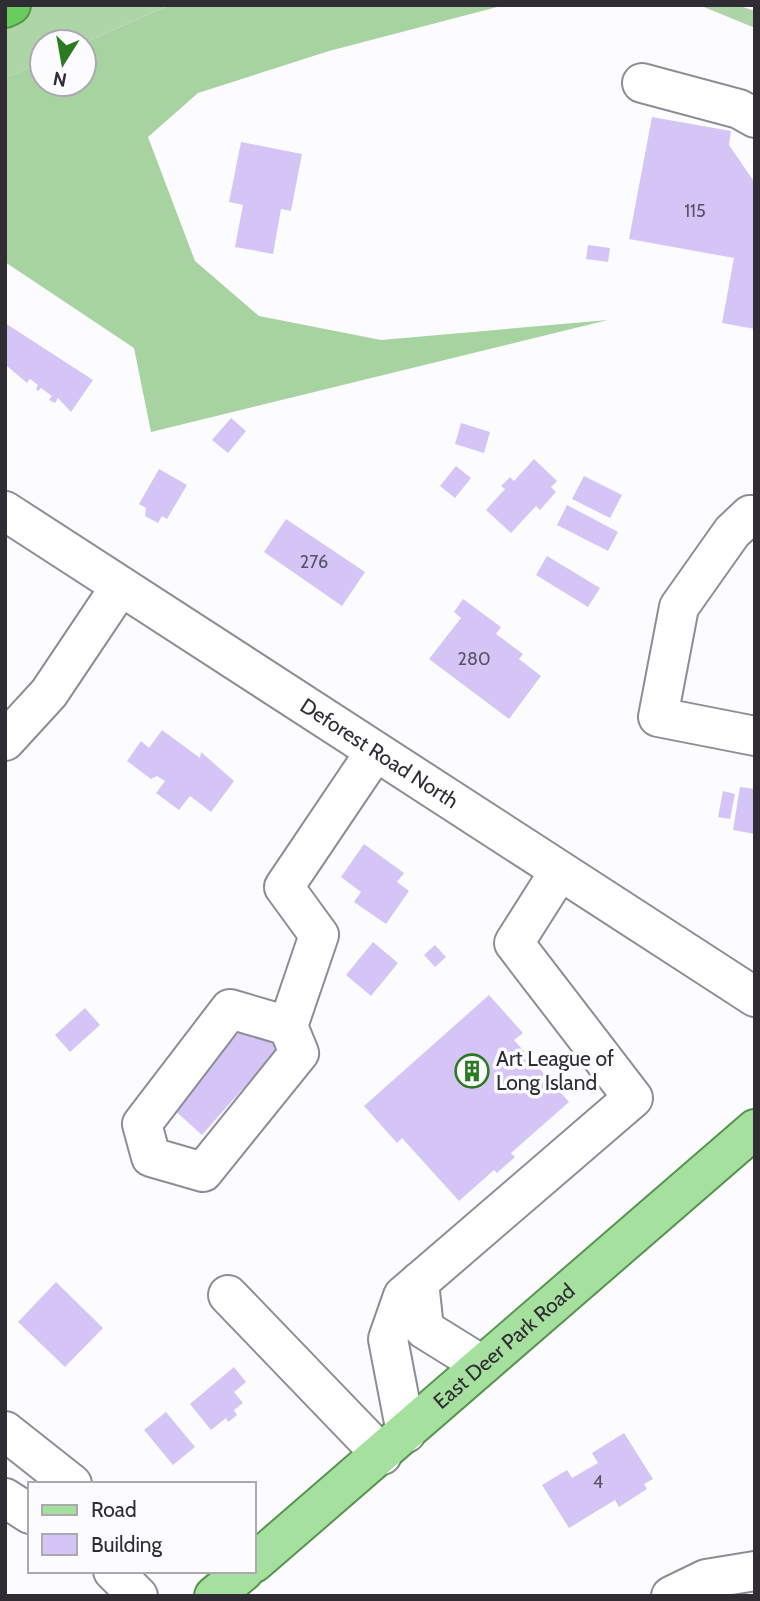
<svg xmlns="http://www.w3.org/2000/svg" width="760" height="1601" font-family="Cabin,sans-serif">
  <rect width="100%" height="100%" fill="#fcfbfe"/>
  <path fill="#aed5a8" d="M36,5H170L84,43L42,42V62L5,78V18Z
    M699,5H737L755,11V28Z"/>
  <path fill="#a6d39f" d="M170,5H505L329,51L198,93L148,137L195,261L259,316L381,340L608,320L151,432L134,348L5,262V78L42,62V84H84V43Z"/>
  <path fill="#d4c5f6" d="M652,117L731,131L729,145L755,183V329L722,323L734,258L629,239Z
    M241,142L302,154L291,211L281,209L273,254L235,247L243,205L229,202Z
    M588,245L610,248L608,262L586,259Z
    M5,323L93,380L71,412L58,398L55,403L49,400L52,396L41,388L38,391L36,389L38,385L30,379L27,383L7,366L5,369Z
    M231,418L246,431L228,453L212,440Z
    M461,423L490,432L484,453L455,444Z
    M534,459L557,481L551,487L556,492L540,510L536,506L511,533L486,510L505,489L501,486L510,477L514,481Z
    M456,466L471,478L455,498L440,486Z
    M159,469L187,485L167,519L162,516L158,523L145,516L146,508L139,504Z
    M584,476L622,495L610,518L572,499Z
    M567,505L618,532L608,551L557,525Z
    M286,519L365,572L342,606L264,552Z
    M547,556L600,588L588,607L536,575Z
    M463,599L501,627L496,634L523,654L519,659L541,676L509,719L429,659L461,618L454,612Z
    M162,730L200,758L201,752L234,781L211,812L190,796L179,810L156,793L165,781L157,776L151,779L127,761L141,741L149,748Z
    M740,787L755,789V834L733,830Z
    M723,791L735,794L730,819L718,817Z
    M364,844L404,873L397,882L409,891L386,924L354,902L361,892L341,877Z
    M373,942L398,963L371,996L346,975Z
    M435,945L446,957L435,967L424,955Z
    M489,995L523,1033L514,1040L569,1102L511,1153L515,1157L497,1173L494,1170L459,1201L402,1138L397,1143L364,1106Z
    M85,1008L100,1025L70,1052L55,1035Z
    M251,1019L281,1045L202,1135L172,1108Z
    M56,1282L103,1328L65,1367L18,1322Z
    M234,1367L246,1382L234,1392L243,1403L234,1410L237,1415L228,1422L226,1418L211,1430L190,1404Z
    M166,1412L195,1447L173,1465L144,1430Z
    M624,1433L653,1479L644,1484L647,1489L619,1507L615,1500L569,1528L542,1485L567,1470L572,1478L598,1463L592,1453Z"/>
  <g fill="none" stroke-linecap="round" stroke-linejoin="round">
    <defs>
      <g id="minor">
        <path d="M642,83L739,109L755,118"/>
        <path id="s1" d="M5,511L755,997"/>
        <path d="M755,515H750L732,532L679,607L658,717L755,736"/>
        <path d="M5,741L49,693L120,587"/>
        <path d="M288,1026L230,1009L142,1124L151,1157L203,1172L299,1053L288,1026L319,935L284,887L375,752"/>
        <path d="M419,1282L424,1329L482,1365"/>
        <path d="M228,1295L382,1455"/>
        <path d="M5,1431L72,1484"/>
        <path d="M406,1433L388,1339L403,1296L633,1098L514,943L559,872"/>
        <path d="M5,1498L30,1514"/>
        <path d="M113,1571L138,1596"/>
        <path d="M671,1596L706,1579L755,1571"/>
      </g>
      <g id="major">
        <path id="s2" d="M254,1563L755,1129"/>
        <path d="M214,1596L244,1571"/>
      </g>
      <path id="highway" d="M5,8L11,5"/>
    </defs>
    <use href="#minor" stroke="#8f8b98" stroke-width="42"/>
    <use href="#major" stroke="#56944f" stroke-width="42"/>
    <use href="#highway" stroke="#56944f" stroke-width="42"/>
    <use href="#minor" stroke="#fff" stroke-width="38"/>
    <use href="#major" stroke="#a6e09e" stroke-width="38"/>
    <use href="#highway" stroke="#6bcc5e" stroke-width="38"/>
  </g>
  <defs>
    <symbol id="building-ring" viewBox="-11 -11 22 22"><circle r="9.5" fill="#fcfbfe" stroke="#2b7921" stroke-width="1.5"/><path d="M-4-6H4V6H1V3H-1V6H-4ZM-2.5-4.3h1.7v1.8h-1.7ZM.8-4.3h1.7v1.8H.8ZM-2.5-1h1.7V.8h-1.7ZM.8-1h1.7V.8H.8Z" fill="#2b7921"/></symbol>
  </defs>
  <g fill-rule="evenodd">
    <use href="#building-ring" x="453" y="1052" width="38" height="38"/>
  </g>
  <g text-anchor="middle" stroke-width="7" stroke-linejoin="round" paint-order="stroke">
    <g font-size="18" fill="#585364">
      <text x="695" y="217">115</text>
      <text x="314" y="568">276</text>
      <text x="474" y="665">280</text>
      <text x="598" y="1488">4</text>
    </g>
    <g font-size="21" fill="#2f2d33" stroke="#fcfbfe">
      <text dy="7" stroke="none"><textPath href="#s1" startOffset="446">Deforest Road North</textPath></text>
      <text dy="7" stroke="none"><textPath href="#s2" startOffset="331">East Deer Park Road</textPath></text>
    </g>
    <g font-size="21" fill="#2f2d33" stroke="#fcfbfe" text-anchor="start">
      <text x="496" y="1066">Art League of<tspan x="496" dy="24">Long Island</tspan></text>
    </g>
  </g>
  <rect width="760" height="1601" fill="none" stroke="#2f2d33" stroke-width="14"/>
  <rect x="28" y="1482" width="228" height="91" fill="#fcfbfe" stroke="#aaa9ad" stroke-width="2"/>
  <rect x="42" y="1505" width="35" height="10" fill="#a6e09e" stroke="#aaa9ad" stroke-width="2"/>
  <text x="91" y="1517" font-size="21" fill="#2f2d33">Road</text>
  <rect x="42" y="1534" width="35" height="21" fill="#d4c5f6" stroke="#aaa9ad" stroke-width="2"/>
  <text x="91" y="1552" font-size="21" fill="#2f2d33">Building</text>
  <g transform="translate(63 63) rotate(191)"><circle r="33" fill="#fcfbfe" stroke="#aaa9ad" stroke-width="2"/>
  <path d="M0-5L12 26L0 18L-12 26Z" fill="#2b7921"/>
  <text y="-10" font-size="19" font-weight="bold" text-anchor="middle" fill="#2f2d33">N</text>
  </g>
</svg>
